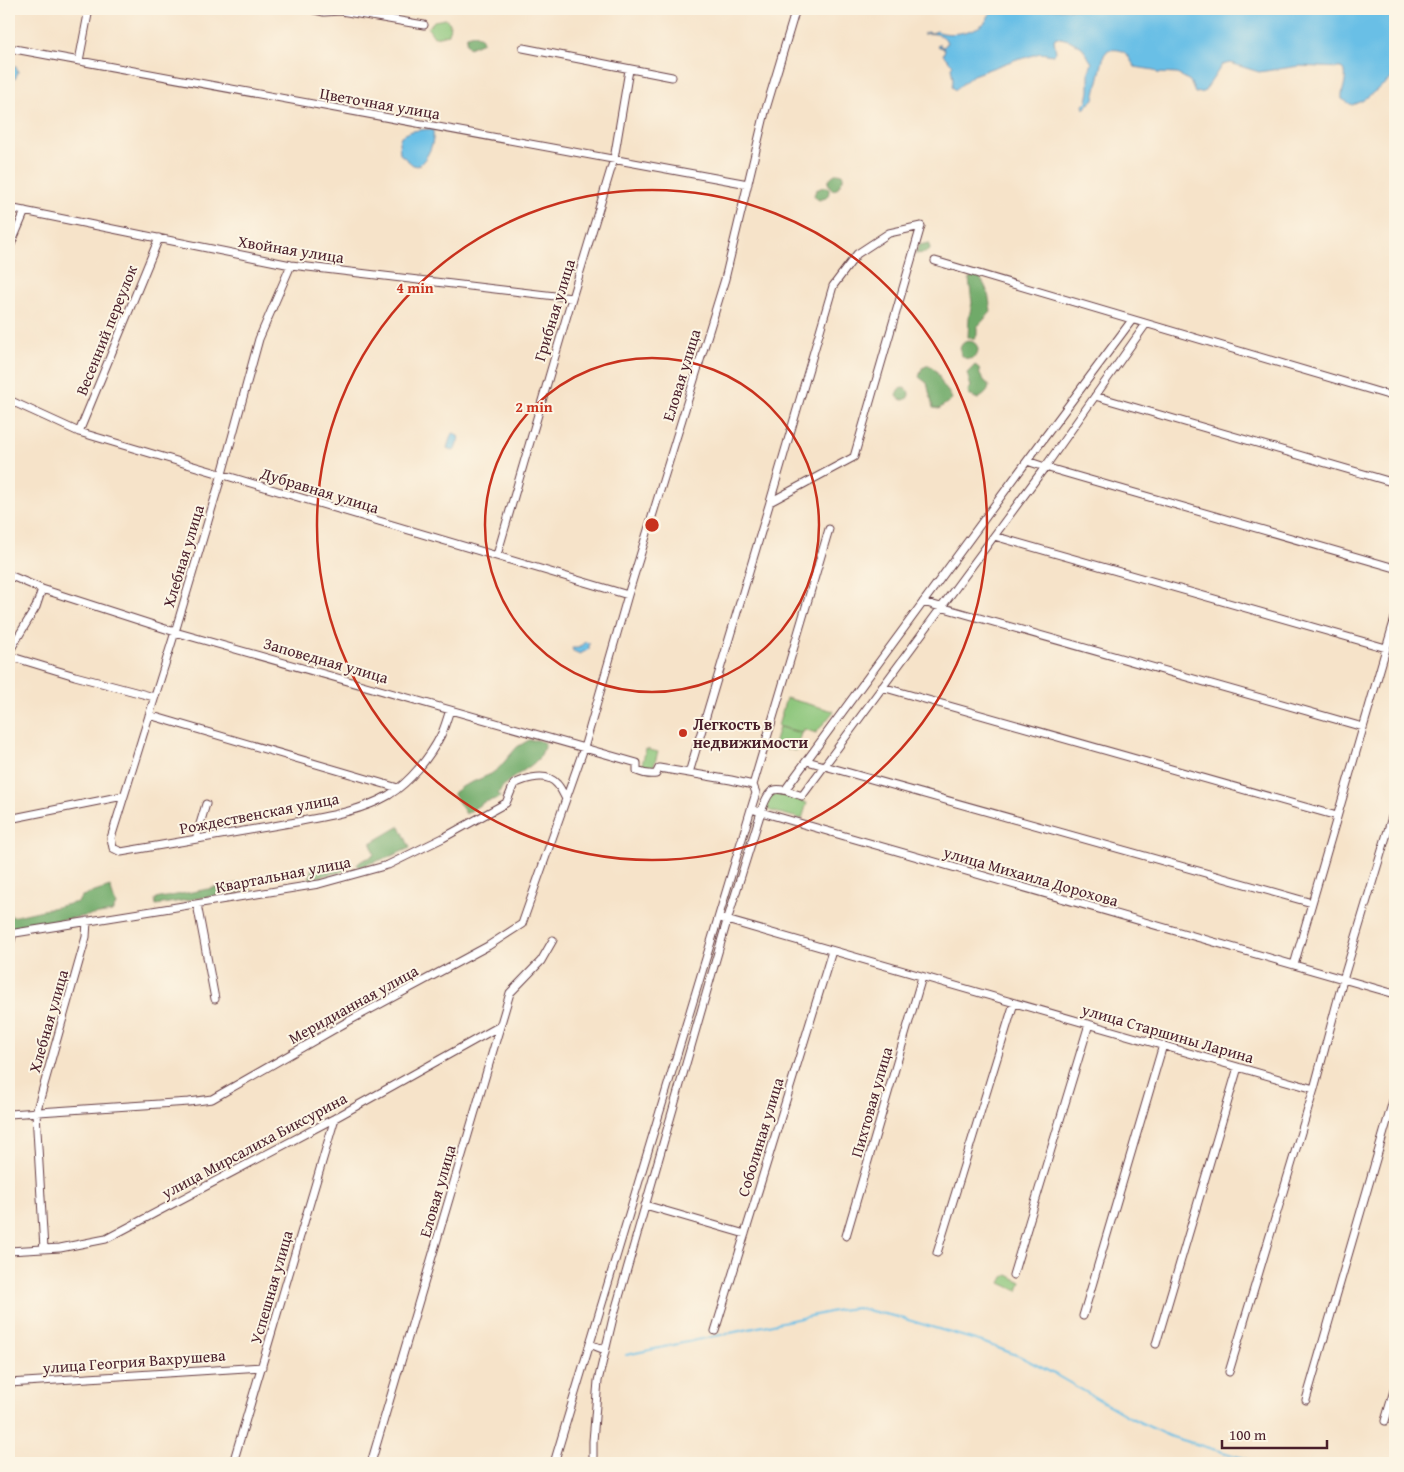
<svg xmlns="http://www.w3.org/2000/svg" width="1404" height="1472" font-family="'Gentium Book Plus',serif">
  <rect width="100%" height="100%" fill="#fcf5e5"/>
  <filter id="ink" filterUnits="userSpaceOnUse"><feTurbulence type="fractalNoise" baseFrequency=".02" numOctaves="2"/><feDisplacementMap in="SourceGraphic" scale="10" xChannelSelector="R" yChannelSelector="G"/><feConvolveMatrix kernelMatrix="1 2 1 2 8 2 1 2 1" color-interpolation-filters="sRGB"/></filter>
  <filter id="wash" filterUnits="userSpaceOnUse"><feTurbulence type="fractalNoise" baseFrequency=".0096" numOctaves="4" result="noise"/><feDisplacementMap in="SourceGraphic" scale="20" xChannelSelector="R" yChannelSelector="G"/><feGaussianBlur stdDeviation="1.12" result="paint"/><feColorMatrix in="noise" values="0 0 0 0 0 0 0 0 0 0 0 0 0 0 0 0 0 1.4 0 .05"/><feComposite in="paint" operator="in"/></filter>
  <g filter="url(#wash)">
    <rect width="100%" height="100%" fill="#f6e3c9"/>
    <path fill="#8ac579" stroke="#6a7252" d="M445,19L450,23L449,34L434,37L428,28L434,21Z
      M786,698L834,711L816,733L804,729L803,733L778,726Z
      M779,727L801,733L796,751L774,745Z
      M646,749L658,752L652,772L641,768Z
      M777,793L807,803L802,819L771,811L766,808L770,796Z
      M1008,1275L1021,1282L1018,1291L1001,1283L1004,1277Z"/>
    <path fill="#6faa69" stroke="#5c644a" d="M474,34L481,37L483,42L469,48L466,42L467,36Z
      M839,173L843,175V179L837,189L832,190L828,183C830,177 833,174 839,173Z
      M823,187H828C830,191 829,194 826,198L819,200L816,198L814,195L816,190Z
      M929,243L930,249L925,253L915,254L919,245Z
      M974,275H977C988,286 989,297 991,312L977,327V335L975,339L968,337L969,317L972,303L969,279Z
      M960 350a9 9 0 1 1 18 0a9 9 0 1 1-18 0Z
      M929,365C939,371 938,377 943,385C947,391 950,393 952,399L939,409L933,408L927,383L919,377L922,368Z
      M975,365L979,368L980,375L989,386C988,393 984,395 978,399L969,395L968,390L971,387L967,373Z
      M897 394a6 6 0 1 1 12 0a6 6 0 1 1-12 0Z
      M529,740H538L545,743C544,748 542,754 539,758C528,771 504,779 498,794L501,796L496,799L484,802L466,814L453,793L461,787L491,774L499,768L517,747Z
      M400,826L410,848L389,857L359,867L357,865C362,858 369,860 374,854L371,843Z
      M337,863L342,865L345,871L309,879L312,867Z
      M250,881L251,890L156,905L155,899Z
      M110,887L116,905L112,912L9,928V912L12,917L78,902L82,896Z"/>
    <path fill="#69bfe6" stroke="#5a6f88" d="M1000,9H1395V76L1362,101L1352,105L1342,99C1341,91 1347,83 1345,71L1341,68L1299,66L1259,72L1230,63L1222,65L1204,92L1195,93L1190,81L1177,74L1157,73L1154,70L1135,67C1126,54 1126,48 1108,50L1104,55L1094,99L1084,109L1083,105L1087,101L1089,91V71L1092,63L1090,60L1082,47L1069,40L1056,37L1054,40L1056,52L1053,55L1040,53L1021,59H1017L973,75L955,90L952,87L953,79L951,67L953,65L943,55L945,49L937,46L940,43V46L944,47L947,43C945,33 932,33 923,34L927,32L932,33L937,31C949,37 973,32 983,24C992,16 984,14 1000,9Z
      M12,66H16L18,72L15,79L9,78V67Z
      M428,129L433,130C435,143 428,158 418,166L413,165L400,154L399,142L401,136L412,131Z
      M454,433L457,435L459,438L455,450L453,451L447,448L451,435Z
      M585,642L589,643V649L580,654L573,651L572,648H578Z"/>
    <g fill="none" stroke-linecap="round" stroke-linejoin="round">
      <path stroke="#69bfe6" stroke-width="2" d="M626,1355L839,1310L857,1308L898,1317L982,1342L1019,1356L1056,1375L1131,1418L1169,1436L1259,1463"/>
    </g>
  </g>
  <g filter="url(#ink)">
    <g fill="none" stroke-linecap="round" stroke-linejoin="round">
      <defs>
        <path id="minor" d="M310,9L324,12L341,11L424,25
          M9,48L748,184
          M523,48L672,77
          M79,61L89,9
          M9,208L291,265L572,298
          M9,249L25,211
          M935,261L1395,397
          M291,265L259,339L222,474L175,632L111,838L113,848L121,852C178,842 234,833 290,823C323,817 360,812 389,795C410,782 430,757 441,735C445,727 447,718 450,710
          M1146,324L1045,467L1395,568
          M1095,396L1395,483
          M9,400L79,432L628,595
          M79,432L159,238
          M1027,461L1132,320
          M994,536L1386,648
          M497,555L572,298L614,159L629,70
          M9,575L42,589L175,632L637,763V771C644,774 649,775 656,774L659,768L731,780L753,785L756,793L751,809L554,1463
          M923,602L1363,727
          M9,652L36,607L42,589
          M9,656L75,676L154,697
          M882,687L1337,816
          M149,715L398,788
          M807,761L1312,903
          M689,773L770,502L833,286L857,254L889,233L921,226L854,457L770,502
          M753,785L829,529
          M785,790L1027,461L1045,467L802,796C775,787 771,783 761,812L1395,994
          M9,819L123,796
          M197,839V834L206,804
          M197,904L215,999
          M723,919L1314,1089
          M9,934L319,884L388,865L443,838L506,803L514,784C527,778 547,772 557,784C561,788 563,794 566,799
          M9,948L13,933
          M1294,965L1395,618
          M9,1114L189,1102L212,1099L345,1023L488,946L522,924L584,748L628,595L725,279L765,112L796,9
          M645,1205L745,1234
          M846,1236L922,977
          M44,1249L36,1113L86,937L87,921
          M9,1251L60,1248L106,1239L335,1118L500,1026
          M937,1253L1014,1003
          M1013,1275L1089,1024
          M1083,1316L1163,1045
          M715,1331L832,951
          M590,1344L605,1350
          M1156,1344L1238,1067
          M1229,1372L1314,1089L1343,980L1395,807
          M9,1383L262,1367
          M1306,1400L1395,1094
          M1385,1421L1395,1387
          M233,1463L335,1118
          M371,1463L510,993L541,961L553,940
          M593,1463V1441L598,1381L613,1318L727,921L761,812L751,809"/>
      </defs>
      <use href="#minor" stroke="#643c43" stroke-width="9"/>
      <use href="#minor" stroke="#fff" stroke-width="7"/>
    </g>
  </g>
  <g fill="none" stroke="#c8321e" stroke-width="2.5">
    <circle cx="652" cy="525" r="167"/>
    <circle cx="652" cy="525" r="335"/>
  </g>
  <circle fill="#c8321e" stroke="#fcf5e5" stroke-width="2" cx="683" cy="733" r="5"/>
  <g text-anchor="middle" stroke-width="4" stroke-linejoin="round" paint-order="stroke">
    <g font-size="16" fill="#4a1f2b" stroke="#fcf5e5">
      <text transform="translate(380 103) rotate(10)" y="6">Цветочная улица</text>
      <text transform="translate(291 249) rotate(9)" y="6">Хвойная улица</text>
      <text transform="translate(554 310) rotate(-73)" y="6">Грибная улица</text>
      <text transform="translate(106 330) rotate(-68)" y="6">Весенний переулок</text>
      <text transform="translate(681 375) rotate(-73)" y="6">Еловая улица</text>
      <text transform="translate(320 490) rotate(17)" y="6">Дубравная улица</text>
      <text transform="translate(183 556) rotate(-73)" y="6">Хлебная улица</text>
      <text transform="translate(326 660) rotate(16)" y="6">Заповедная улица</text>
      <text transform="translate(259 813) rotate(-11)" y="6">Рождественская улица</text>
      <text transform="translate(283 874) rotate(-11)" y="6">Квартальная улица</text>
      <text transform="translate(1031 876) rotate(16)" y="6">улица Михаила Дорохова</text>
      <text transform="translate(353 1004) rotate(-29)" y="6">Меридианная улица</text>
      <text transform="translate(48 1021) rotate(-74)" y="6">Хлебная улица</text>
      <text transform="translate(1168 1033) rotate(16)" y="6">улица Старшины Ларина</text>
      <text transform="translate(871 1102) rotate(-74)" y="6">Пихтовая улица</text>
      <text transform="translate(760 1137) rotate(-73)" y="6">Соболиная улица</text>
      <text transform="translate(254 1145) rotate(-28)" y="6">улица Мирсалиха Биксурина</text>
      <text transform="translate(437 1191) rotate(-74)" y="6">Еловая улица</text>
      <text transform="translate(271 1287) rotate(-74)" y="6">Успешная улица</text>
      <text transform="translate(134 1361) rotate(-4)" y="6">улица Геогрия Вахрушева</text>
    </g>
    <g font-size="16" font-weight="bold" fill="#4a1f2b" stroke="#fcf5e5" text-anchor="start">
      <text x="693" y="730">Легкость в<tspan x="693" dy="18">недвижимости</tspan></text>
    </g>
  </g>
  <circle cx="652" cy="525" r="8" fill="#c8321e" stroke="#fcf5e5" stroke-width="2.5"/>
  <g font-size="15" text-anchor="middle" font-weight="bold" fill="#c8321e" stroke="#fcf5e5" stroke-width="4" stroke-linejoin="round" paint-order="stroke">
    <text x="415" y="293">4 min</text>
    <text x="534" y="412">2 min</text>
  </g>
  <rect width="1404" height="1472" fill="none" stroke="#fcf5e5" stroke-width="30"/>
  <path d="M1222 1440v8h105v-8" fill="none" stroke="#4a1f2b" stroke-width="2.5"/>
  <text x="1229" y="1440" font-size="15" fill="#4a1f2b" stroke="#fcf5e5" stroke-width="4" paint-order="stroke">100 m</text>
</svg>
